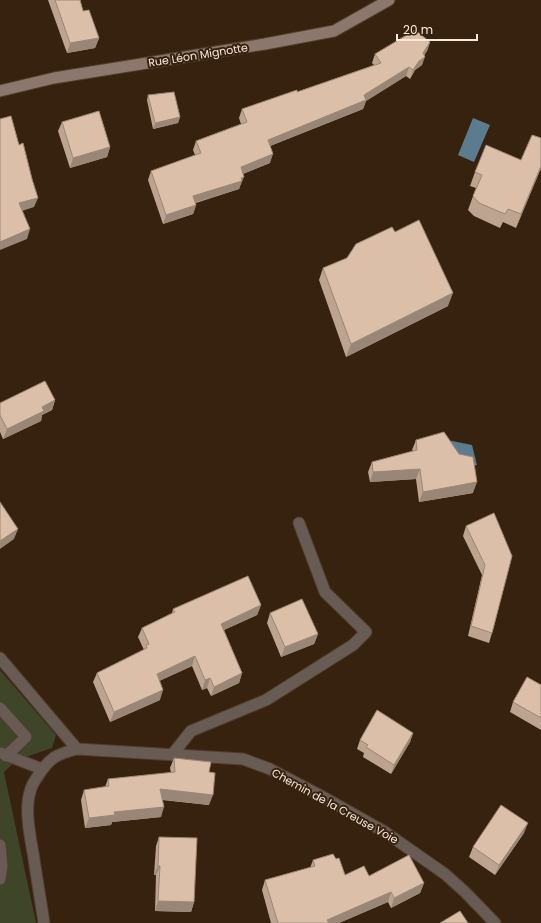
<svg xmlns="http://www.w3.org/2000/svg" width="541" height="923" font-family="Poppins,sans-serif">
  <rect width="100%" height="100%" fill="#37220f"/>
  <path fill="#3f4529" d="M0,670L56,735L52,748L17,760L4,772L36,923H0Z"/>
  <path fill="#5b7c8e" d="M473,118L490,125L474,162L458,155Z
    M442,439L472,445L477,465L469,467Z"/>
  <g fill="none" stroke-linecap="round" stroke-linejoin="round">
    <defs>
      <path id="service" d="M0,708L26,737L6,756
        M1,753L42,769
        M0,845L2,866L0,879"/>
      <path id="minor" d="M0,658L77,749
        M172,755L191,731L266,700L353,645L366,632L325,592L299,523
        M44,923C41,902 37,880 34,859C31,840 24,811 30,792C31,787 35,780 38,776C49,758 57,754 77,749L243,759L270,769L323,797L385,832L445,874L465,892L495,923"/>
      <path id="secondary" d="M0,91L54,78L265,44L334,31L389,0"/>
    </defs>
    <use href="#service" stroke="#523e2c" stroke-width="13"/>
    <use href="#minor" stroke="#523e2c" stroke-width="13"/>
    <use href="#secondary" stroke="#523e2c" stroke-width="13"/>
    <use href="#service" stroke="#685b54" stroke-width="11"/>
    <use href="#minor" stroke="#685b54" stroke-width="11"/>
    <use href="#secondary" stroke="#8c776c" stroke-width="11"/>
  </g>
  <path fill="#bda490" d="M48,0H80L83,11L99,38L95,48L67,53Z
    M430,42L427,51L424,55L422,65L415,70L410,79L406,76L366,101L363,109L270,146V163L243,174L240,186L239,189L196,203V205L193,214L163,224L148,180L151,171L195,155L193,150L196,141L241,124L239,118L242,109L297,92L374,65L372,63L375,54Z
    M148,95L180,117L178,123L153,129L147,100Z
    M62,122L110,147L107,157L70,168L58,131Z
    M541,168L516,228L503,222L500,228L474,216L468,210L476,188L470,186L475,172Z
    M395,232L448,306L346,357L319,280L323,268L347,258Z
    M55,400L52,410L42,415L41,421L3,439L0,432V403Z
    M416,440L473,493L419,502L416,479L370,482L368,472L372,462L413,451L412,450Z
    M466,526L512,556L492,633L489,643L468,636L482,575L463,536Z
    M261,605L257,615L224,630L242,673L239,683L211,696L207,688L202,690L192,666L159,681L160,700L110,722L93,682L97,673L144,650L138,637L142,628L172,613L173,609Z
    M270,613L318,634L314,644L281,657L267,623Z
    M541,685V730L510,712L513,702Z
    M413,733L410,742L391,774L363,757L364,753L357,749L360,740Z
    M174,758L209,772V805L162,800L161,817L112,822L111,825L85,828L81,800L84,790L105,787L108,779L171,773L170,768Z
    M524,833L495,875L469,857L473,847Z
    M159,837L194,902L191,912L155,911L156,875H154L156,846Z
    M313,860L345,875L369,876L424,883L420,893L391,908L388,902L339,923H271L262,890L265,880L310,868Z"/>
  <path fill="#9a8676" d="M99,38L95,48L67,53L70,43Z
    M430,42L427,51L422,59L425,57L422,65L415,70L410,79L413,70Z
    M409,67L406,76L366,101L363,109L265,148L268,140L364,95Z
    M180,117L178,123L153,129L155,123Z
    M110,147L107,157L70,168L73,158Z
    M273,154L270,163L237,176L241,167Z
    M541,166V168L516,228L521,214Z
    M244,177L239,189L190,204L193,196Z
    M38,198L34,207L16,213L19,203Z
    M196,205L193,214L163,224L166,215Z
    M30,229L27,239L0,250V242Z
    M453,293L448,306L346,357L351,344Z
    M55,400L52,410L42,415L41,421L3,439L7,429L42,407Z
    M420,469L416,479L370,482L373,472Z
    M477,482L473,493L419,502L423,492Z
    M18,529L14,539L0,549V541Z
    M261,605L257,615L217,633L221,624Z
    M318,634L314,644L281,657L285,647Z
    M195,656L192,666L153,684L157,674Z
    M242,673L239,683L211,696L214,687Z
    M210,678L207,688L202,690L205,680Z
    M163,690L160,700L110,722L114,712Z
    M413,733L410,742L391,774L394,765Z
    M160,789L213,795L209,805L156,799Z
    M164,807L161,817L112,822L111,825L85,828L89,818L114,812Z
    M528,823L524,833L495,875L499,865Z
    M158,866H160L156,875H154Z
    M424,883L420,893L391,908L394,898Z
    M391,892L388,902L339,923H326L327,920Z
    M158,901L194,902L191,912L155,911Z"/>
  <path fill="#dcbfa8" stroke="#9a8676" d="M55,0H80L83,11L89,10L99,38L70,43Z
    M415,30L430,42L423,53L425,57L419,61L413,70L409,67L364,95L366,100L268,140L273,154L241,167L244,177L241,178L242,181L193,196L196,205L166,215L151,171L201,153L196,141L247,122L242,109L297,90V92L381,63L375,54Z
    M174,92L180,117L155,123L148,95Z
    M99,111L110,147L73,158L62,122Z
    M11,116L19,145L23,143L32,179L38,198L19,203L30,229L0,242V119Z
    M532,135L541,138V166L521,214L508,209L505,214L479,203L473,196L482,175L475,172L486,145L521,160Z
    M419,220L453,293L351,344L323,268L347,258L356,244L392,227L395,232Z
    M45,381L55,400L42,407L44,411L7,429L0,415V403Z
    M444,432L459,454L473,457L477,482L423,492L420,469L373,472L372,462L417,450L416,440Z
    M0,502L18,529L0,541Z
    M494,513L512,556L492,633L471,626L485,565L466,526Z
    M248,576L261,605L221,624L242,673L214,687L210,678L205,680L195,656L157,674L163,690L114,712L97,673L147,648L146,645L149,644L142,628L175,612L173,609Z
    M302,599L318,634L285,647L270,613Z
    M527,677L541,685V718L513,702Z
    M377,710L413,733L394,765L366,747L368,745L360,740Z
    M174,758L211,762L209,772L215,773L213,795L160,789L164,807L114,812L115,815L89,818L84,790L109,786L108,779L175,772Z
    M501,805L528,823L499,865L473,847Z
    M159,837L197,838L194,902L158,901L160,866H158Z
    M333,854L336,859L339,858L345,875L364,866L369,876L409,855L424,883L394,898L391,892L327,920L329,923H278L265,880L315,866L313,860Z
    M460,911L468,923H440Z"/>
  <g text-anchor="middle" stroke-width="4" stroke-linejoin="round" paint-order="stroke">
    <g font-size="11" fill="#f7e8dc" stroke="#37220f">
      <text transform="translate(198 55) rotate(-9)" y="4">Rue Léon Mignotte</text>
      <text transform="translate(335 806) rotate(29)" y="4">Chemin de la Creuse Voie</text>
    </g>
  </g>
  <path d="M397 34v6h80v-6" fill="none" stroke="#f7e8dc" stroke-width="2"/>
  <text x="403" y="34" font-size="12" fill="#f7e8dc" stroke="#37220f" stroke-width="3" paint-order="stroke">20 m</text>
</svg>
